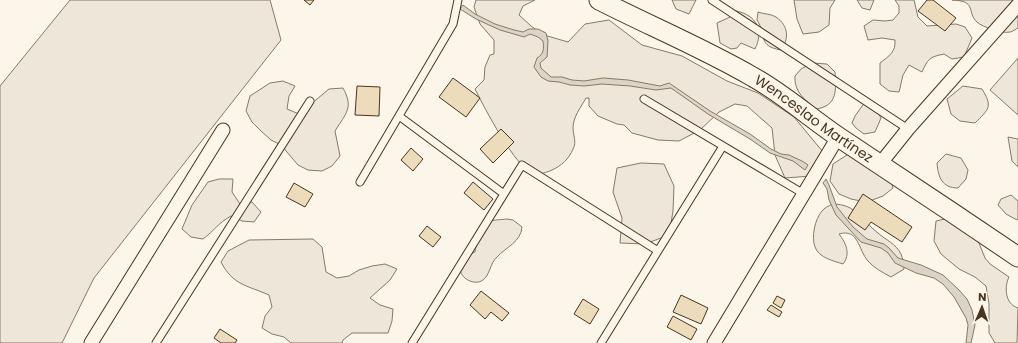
<svg xmlns="http://www.w3.org/2000/svg" width="1018" height="343" font-family="Poppins,sans-serif">
  <rect width="100%" height="100%" fill="#fbf6e9"/>
  <path fill="#ede6d9" stroke="#887966" d="M70,0H270L281,40L94,278L62,343H0V86Z
    M476,0H535L523,6L519,15L531,26L544,35L568,42L585,24L609,20L642,45L682,56L727,81L758,93L794,117L823,152L811,176L785,178L775,155L772,128L747,106L735,104L719,112L700,130L679,141L658,140L632,133L624,125L617,124L598,116L589,106V98H586C581,107 573,117 573,128C573,135 577,142 573,149C569,159 561,166 552,170C547,172 540,175 534,174C516,169 484,107 475,89L484,80L485,67L490,55L494,54V40L480,24L474,7Z
    M672,0H696L689,14L676,9Z
    M794,0H835L830,8L829,25L819,32L803,34L797,19Z
    M857,0H874L870,10L862,8Z
    M895,0H914L918,17L927,26L956,24L965,27L972,38L964,57L952,59L944,54C929,57 928,59 922,72L909,65L903,75L899,92L889,91L880,84V63C889,56 896,52 895,40L882,38L868,40L864,26L873,20L885,21L893,20L899,13V6Z
    M952,0H1018V28C1016,29 1012,32 1010,32C1003,34 982,27 977,22C966,12 978,1 952,0Z
    M736,11C757,15 764,31 755,49L741,43L737,48L731,49L720,43L717,23L730,17Z
    M758,12C763,14 772,14 776,17C789,26 789,39 781,50C757,46 767,35 757,20Z
    M1018,58V115L990,90Z
    M812,63L827,64L835,72C836,89 838,106 816,109C805,100 794,92 795,76L801,69Z
    M283,81L295,86L289,96L287,109L299,114L329,89L343,88C354,108 346,113 335,131L340,156L332,166L322,171L308,170L298,165L281,145L271,140L261,131L252,122L246,111L250,96L270,83Z
    M963,86L982,89C993,107 989,109 975,123L960,121L951,114L947,99Z
    M865,102L873,104L881,118L875,132L864,134L856,128L852,123L855,116Z
    M1008,137L1018,139V167L1012,161Z
    M850,153L891,180L893,188L883,196L867,202L861,201L851,199L839,194L830,181L833,164Z
    M946,154L961,158L968,170L966,179L958,188C942,188 938,177 937,163Z
    M641,163L664,164L674,186L673,211L669,235L645,244L620,243L622,218L613,192L617,168Z
    M219,179H233L232,192L240,204L252,202L261,212L254,222L242,221L231,216C218,223 214,231 203,239L191,237L182,229L192,205L208,182Z
    M1011,195L1018,201V218L1017,220L1006,214L998,205L1001,199Z
    M832,204C857,204 861,220 878,233C886,240 896,244 901,254C903,258 903,265 904,269L891,277C882,272 874,268 868,261C858,250 859,228 839,234C846,243 851,254 843,264C834,261 819,258 815,247C811,237 815,219 822,211C824,208 829,206 832,204Z
    M949,218L966,226L979,243L985,258L990,264L1009,277C1004,287 1005,304 1018,308L1017,343H995L989,333V304L986,286L975,277L959,269L941,254L934,241L936,221Z
    M507,219L513,220L522,227C521,242 506,247 497,257C490,263 490,275 483,280C475,286 460,279 460,268C460,265 463,260 464,257L475,252C475,245 483,228 488,223C492,219 501,220 507,219Z
    M313,239L322,247L326,272L337,278L349,276L359,270L372,266L385,264L397,269L390,280L370,298L380,305L393,309L392,321L388,333H352L343,340L342,343H291L284,337L272,334L262,328L265,316L272,307L269,295C246,285 233,285 221,262L228,251L249,240Z"/>
  <path fill="#dcd4c6" stroke="#887966" d="M463,5L475,14L495,24L514,30L523,32L529,29H538L546,33L548,41L547,57L540,63L541,68L551,77H562L572,80L584,81L603,78L628,80L660,86L669,83L710,111L750,134L771,149L781,154L789,155L802,161L808,165L805,170L793,161L770,153L750,139L708,114L671,88L656,90L630,86L602,84L584,86L570,85L559,82L548,81L541,77L534,67L537,58C544,54 544,49 543,41L538,37L530,34L524,37L500,30L476,19L460,9Z
    M826,179L829,185L837,207L853,227L867,239L884,244L889,248L898,258L921,265L943,275L959,290L967,299L972,310L975,325L971,343H966L968,325L966,318L954,297L943,284L934,278L916,273L895,263L888,253L881,248L861,242L836,215L829,200L827,189L823,183Z"/>
  <path fill="#ecdcbc" stroke="#4a3520" d="M304,0H314L310,5Z
    M927,0H933L956,18L945,31L918,11Z
    M453,78L480,98L466,117L439,97Z
    M357,86L380,87L379,116L355,115Z
    M501,129L514,142L493,163L480,149Z
    M411,148L423,159L413,171L401,160Z
    M473,182L493,199L484,210L464,193Z
    M294,183L313,194L305,207L286,197Z
    M863,194L912,227L902,242L871,222L865,230L848,218Z
    M427,226L441,237L433,247L419,236Z
    M481,291L509,313L502,321L491,312L485,319L470,305Z
    M681,295L708,308L701,324L673,312Z
    M777,296L785,300L781,308L773,303Z
    M583,299L599,309L590,324L574,314Z
    M771,305L782,312L779,317L767,310Z
    M673,316L697,329L691,340L667,327Z
    M220,329L237,340L235,343H221L214,338Z"/>
  <g fill="none" stroke-linecap="round" stroke-linejoin="round">
    <defs>
      <path id="service" d="M712,0L908,129
        M644,99L804,194
        M399,116L504,194
        M360,182L453,24L458,0
        M156,343L310,101
        M412,343L522,165L658,251
        M601,343L723,146"/>
      <path id="minor" d="M880,164L908,129L1018,5
        M91,343L223,130
        M714,343L838,137"/>
      <g id="secondary">
        <path id="s1" d="M599,0C650,26 703,48 753,77C784,94 810,118 840,138C899,177 959,217 1018,257"/>
      </g>
    </defs>
    <use href="#service" stroke="#4a3520" stroke-width="9"/>
    <use href="#minor" stroke="#4a3520" stroke-width="15"/>
    <use href="#secondary" stroke="#4a3520" stroke-width="21"/>
    <use href="#service" stroke="#fbf6e9" stroke-width="7"/>
    <use href="#minor" stroke="#fbf6e9" stroke-width="13"/>
    <use href="#secondary" stroke="#fbf6e9" stroke-width="19"/>
  </g>
  <g text-anchor="middle" stroke-width="3" stroke-linejoin="round" paint-order="stroke">
    <g font-size="14" fill="#4a3520" stroke="#fbf6e9">
      <text dy="5" stroke="none"><textPath href="#s1" startOffset="246">Wenceslao Martínez</textPath></text>
    </g>
  </g>
  <g transform="translate(982 307) rotate(2)" stroke="#fbf6e9" stroke-width="3" paint-order="stroke">
  <path d="M0-3L7 15L0 10L-7 15Z" fill="#4a3520"/>
  <text y="-6" font-size="11" font-weight="bold" text-anchor="middle" fill="#4a3520">N</text>
  </g>
</svg>
